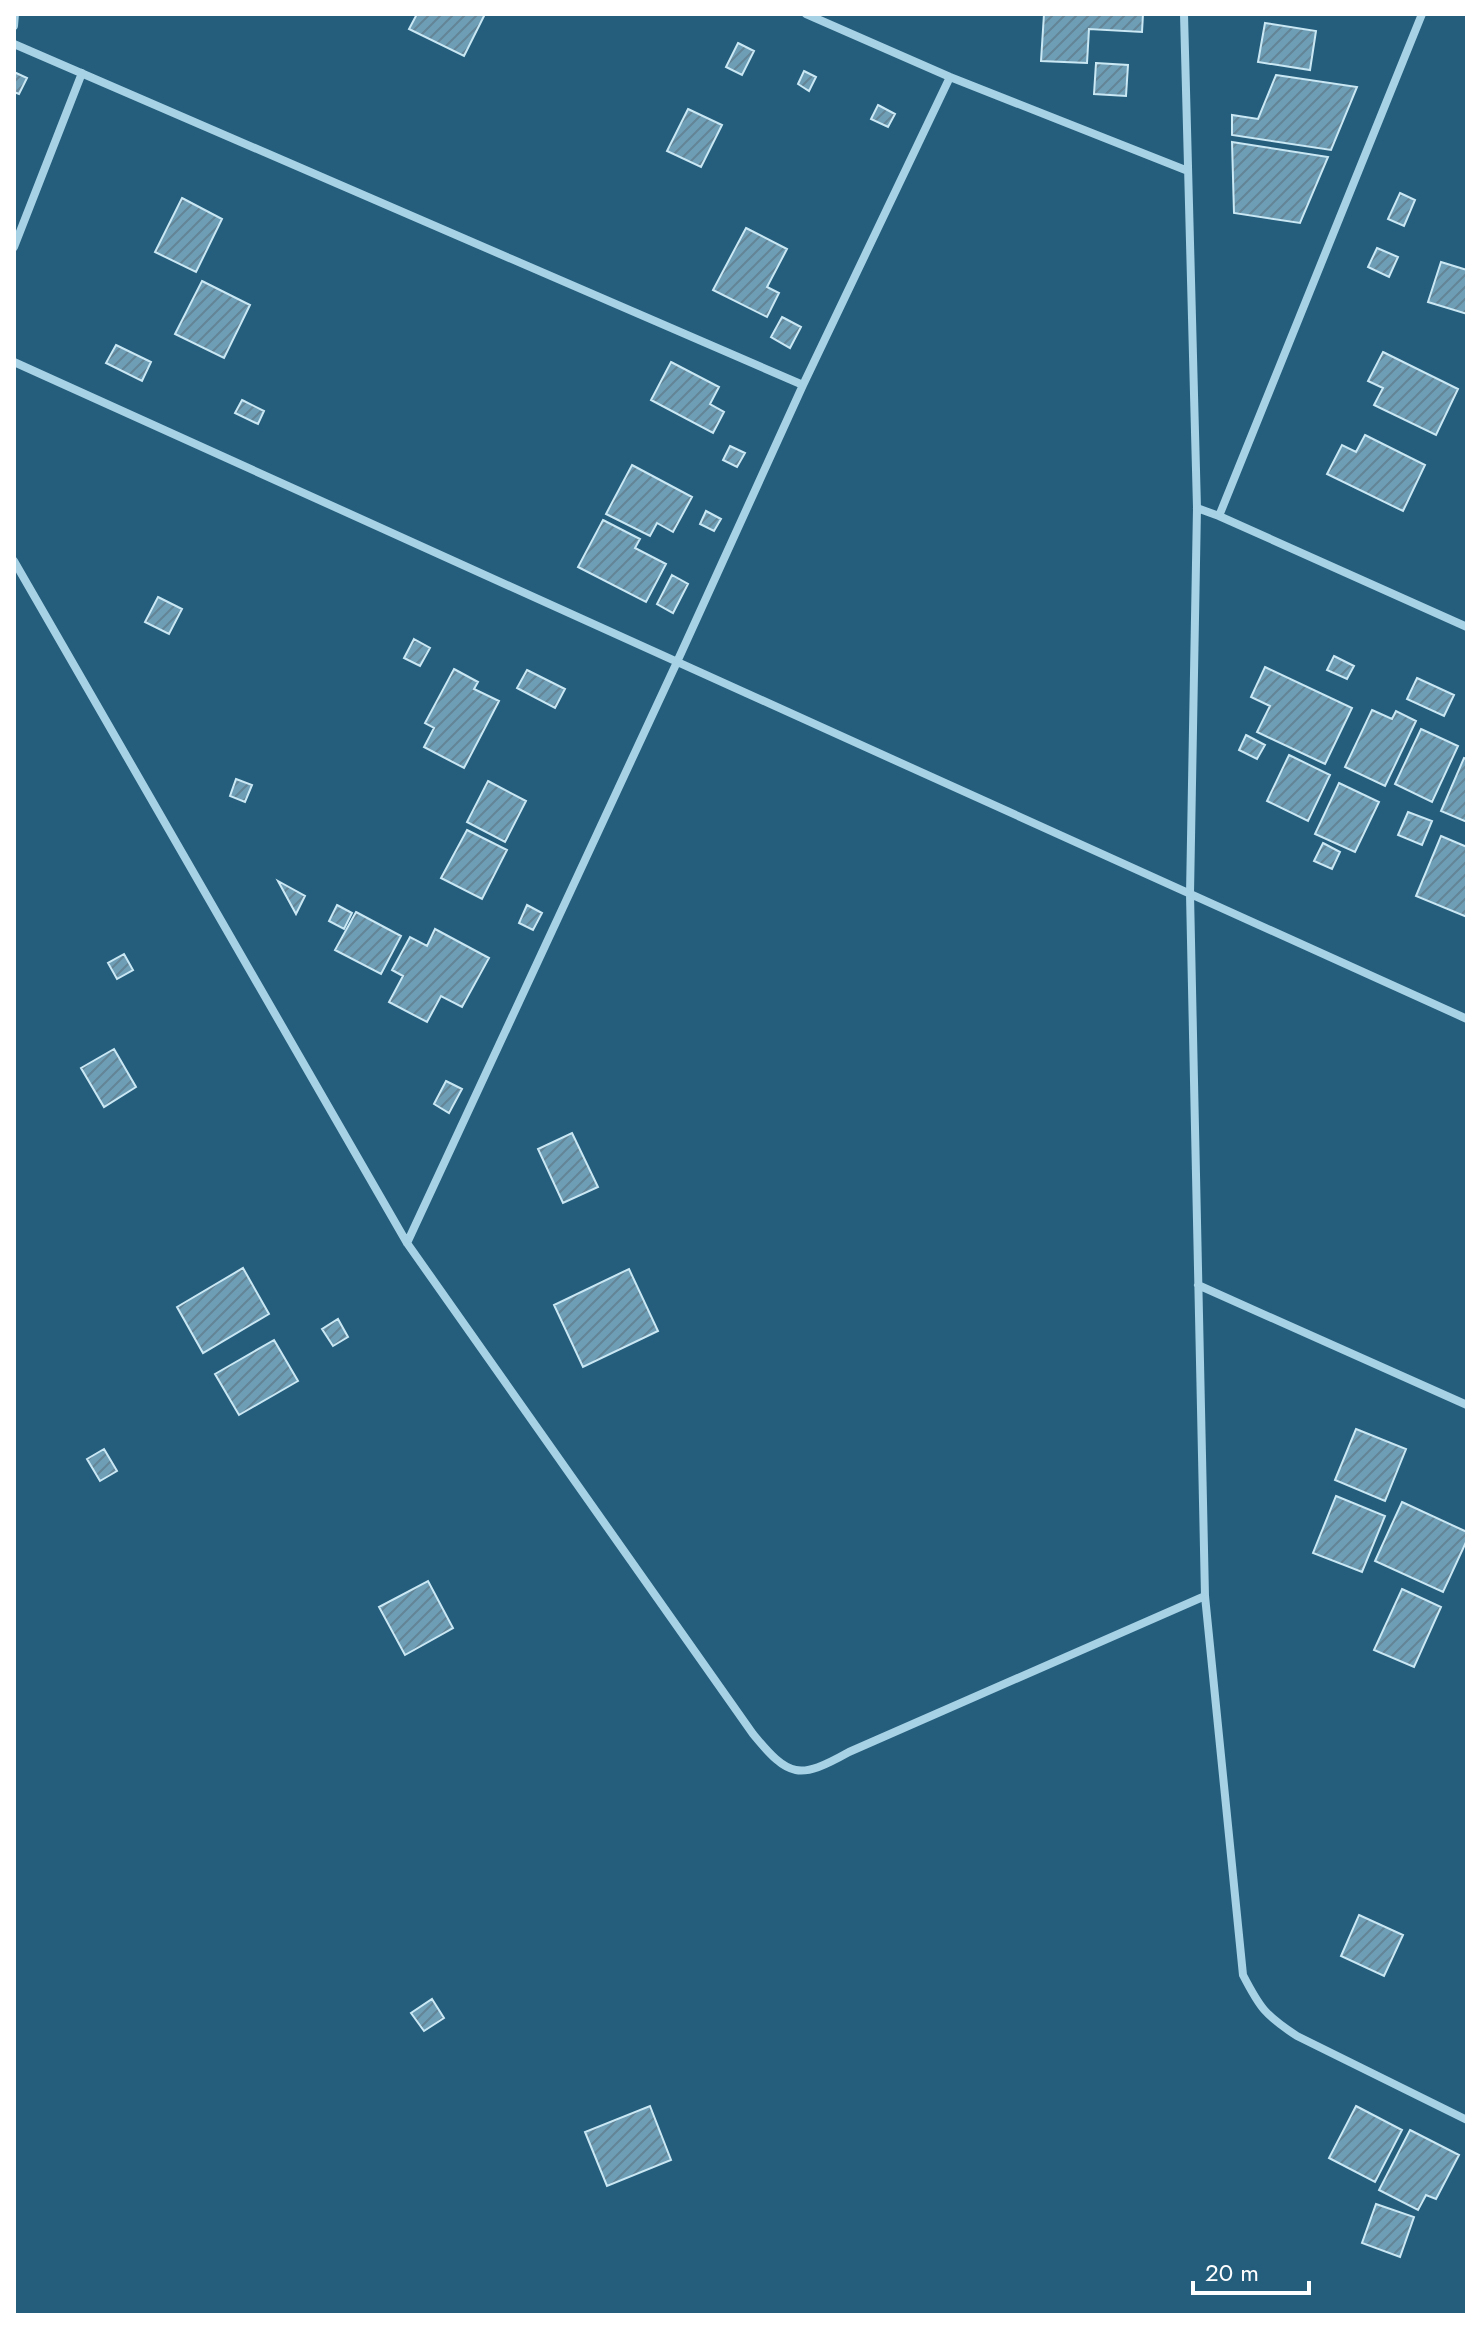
<svg xmlns="http://www.w3.org/2000/svg" width="1481" height="2329" font-family="Jost,sans-serif">
  <defs>
    <pattern id="building-hatch" width="6" height="6" patternUnits="userSpaceOnUse" patternTransform="scale(2)"><rect width="6" height="6" fill="#6d9eb6"/><path d="M-1 1l2-2M0 6l6-6M5 7l2-2" fill="none" stroke="#638596"/></pattern>
  </defs>
  <rect width="100%" height="100%" fill="#245e7c"/>
  <path fill="url(#building-hatch)" stroke="#cae7f4" stroke-width="2" d="M417,14H485L464,56L409,29Z
    M1044,14H1143L1142,32L1089,29L1087,63L1041,61Z
    M1265,23L1316,31L1310,70L1258,62Z
    M738,43L754,51L742,75L726,67Z
    M1096,63L1128,65L1126,96L1094,94Z
    M804,71L816,77L809,91L798,84Z
    M14,72L27,78L19,94L14,92Z
    M1276,75L1357,87L1331,150L1232,135V115L1258,119Z
    M878,105L895,114L888,127L871,119Z
    M688,109L722,125L701,167L667,151Z
    M1232,142L1328,157L1300,223L1234,213Z
    M1400,193L1415,200L1404,226L1388,219Z
    M182,198L222,219L196,272L155,252Z
    M746,228L787,249L767,287L779,293L767,317L713,290Z
    M1377,248L1398,257L1389,277L1368,267Z
    M1441,262L1467,270V314L1428,302Z
    M202,281L250,305L224,358L175,334Z
    M782,317L801,327L790,348L771,337Z
    M116,345L151,362L142,381L106,363Z
    M1383,352L1458,389L1436,435L1374,405L1383,388L1368,381Z
    M671,362L719,387L710,404L724,412L713,433L651,400Z
    M242,400L264,411L258,424L235,413Z
    M1365,435L1425,465L1403,511L1327,474L1342,445L1356,452Z
    M730,446L745,453L737,467L723,460Z
    M632,465L692,497L673,532L657,523L650,536L606,514Z
    M706,511L721,519L714,531L700,524Z
    M603,520L640,539L635,548L666,564L646,602L578,567Z
    M672,575L688,584L673,613L657,604Z
    M158,597L182,609L169,634L145,622Z
    M414,639L430,648L420,666L404,658Z
    M1334,656L1354,666L1347,679L1327,670Z
    M1265,667L1352,708L1325,764L1257,732L1270,706L1251,697Z
    M454,669L478,682L474,689L499,701L464,768L424,747L434,728L425,723Z
    M527,670L565,689L555,708L517,688Z
    M1417,678L1454,695L1444,716L1407,699Z
    M1372,710L1392,719L1396,711L1416,721L1385,786L1345,767Z
    M1421,729L1458,746L1432,802L1395,784Z
    M1246,735L1265,745L1257,759L1239,750Z
    M1289,755L1330,775L1308,821L1267,801Z
    M1464,758L1467,759V822L1441,811Z
    M236,779L252,785L245,802L230,796Z
    M488,781L526,801L505,842L467,822Z
    M1339,783L1379,802L1355,852L1315,834Z
    M1408,812L1432,821L1422,845L1398,835Z
    M467,830L507,850L482,899L441,878Z
    M1441,836L1467,847V917L1416,896Z
    M1323,843L1340,852L1332,869L1314,861Z
    M278,881L305,896L296,914Z
    M337,905L352,913L344,929L329,921Z
    M527,905L542,913L533,930L519,923Z
    M356,912L401,936L381,974L335,950Z
    M435,929L489,958L462,1007L441,996L427,1022L389,1002L403,976L392,970L410,937L427,946Z
    M124,954L133,970L117,979L108,963Z
    M114,1049L136,1087L104,1107L81,1068Z
    M446,1081L462,1089L449,1113L434,1104Z
    M572,1133L598,1187L563,1203L538,1149Z
    M243,1268L269,1314L203,1353L177,1307Z
    M629,1269L658,1331L583,1367L554,1305Z
    M338,1319L348,1337L333,1346L322,1329Z
    M274,1340L298,1381L239,1415L215,1374Z
    M1356,1429L1406,1449L1385,1501L1335,1480Z
    M104,1449L117,1471L100,1481L87,1459Z
    M1336,1496L1385,1516L1362,1572L1313,1553Z
    M1402,1502L1467,1532V1540L1443,1592L1375,1561Z
    M428,1581L453,1628L405,1655L379,1607Z
    M1402,1589L1441,1607L1414,1667L1374,1650Z
    M1359,1915L1403,1935L1384,1976L1341,1956Z
    M432,1999L444,2018L424,2031L411,2013Z
    M650,2106L671,2160L607,2186L585,2132Z
    M1356,2106L1402,2130L1375,2182L1329,2158Z
    M1410,2130L1459,2155L1436,2199L1426,2195L1418,2210L1379,2190Z
    M1376,2204L1414,2217L1400,2257L1362,2243Z"/>
  <g fill="none" stroke-linecap="round" stroke-linejoin="round">
    <path stroke="#a7d1e5" stroke-width="8" d="M806,14L950,77L1188,171
      M1184,14L1197,508L1190,894L1205,1596L1243,1975C1260,2008 1265,2015 1297,2036L1467,2120
      M14,26L15,14
      M14,44L803,385
      M14,247L82,73
      M14,362L1467,1019
      M1197,508L1219,516L1467,627
      M1219,516L1422,14
      M14,561L407,1243L753,1734C789,1778 799,1780 849,1752L1205,1596
      M407,1243L677,662L803,385L950,77
      M1198,1285L1467,1405"/>
  </g>
  <rect width="1481" height="2329" fill="none" stroke="#ffffff" stroke-width="32"/>
  <path d="M1193 2281v12h116v-12" fill="none" stroke="#ffffff" stroke-width="4"/>
  <text x="1205" y="2281" font-size="24" fill="#ffffff" stroke="#245e7c" stroke-width="6" paint-order="stroke">20 m</text>
</svg>
